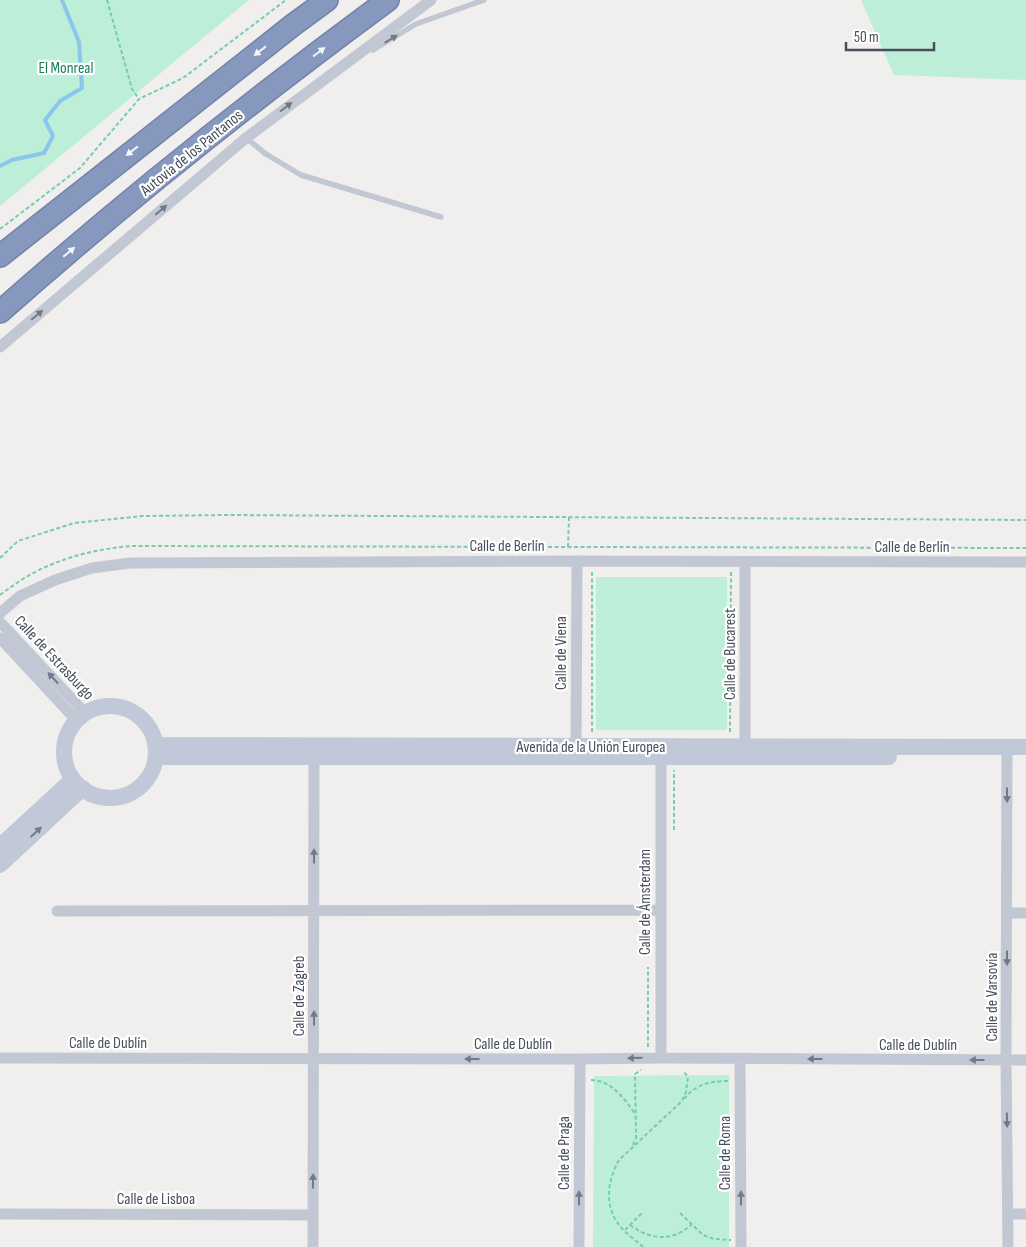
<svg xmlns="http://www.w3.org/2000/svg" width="1026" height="1247" font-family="'Sofia Sans Condensed',sans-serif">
  <rect width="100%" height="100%" fill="#f1efee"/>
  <path fill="#bdefd8" d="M0,0H249L0,206Z
    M861,0H1026V80L894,75Z
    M596,577H727V730H596Z
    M729,1075V1247H593L594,1076Z"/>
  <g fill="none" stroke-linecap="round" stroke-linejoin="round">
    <path stroke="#8ac7eb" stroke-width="4" d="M0,166L12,160L44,153L53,136L45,120L60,101L82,88L79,42L62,0"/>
    <defs>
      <path id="highway" d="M0,256L293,25L327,0
        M0,312C124,202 255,98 388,0"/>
    </defs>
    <use href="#highway" stroke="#7283a9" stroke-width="24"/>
    <path stroke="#75ccaf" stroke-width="2" stroke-dasharray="4 2.5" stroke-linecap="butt" d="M107,0L132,89L139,99
      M0,229L80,168L139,99L183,78L286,0
      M568,547L569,517
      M0,558L18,541L74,523L143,516L228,515L1026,520
      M592,572V732
      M0,595C8,589 15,584 23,579C55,559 94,549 132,546L1026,548
      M730,732L731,572
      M674,830V770
      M648,1047V967
      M591,1080C611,1080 625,1099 635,1114
      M684,1099C696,1084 710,1081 729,1081
      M633,1145L636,1138L635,1074L641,1070
      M680,1213L703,1235L714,1239L731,1240
      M630,1225C650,1240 672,1242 691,1225
      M625,1230L643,1212
      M643,1247C636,1240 626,1234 620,1226C604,1207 607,1181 619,1160L682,1101L686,1092L688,1077L683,1071"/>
    <path stroke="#c2c8d3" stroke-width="5.5" d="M373,50L416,24L484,0
      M246,138L266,154L301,175L441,217"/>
    <path stroke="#c2c8d3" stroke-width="11" d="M0,347L246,138L431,0
      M0,613L20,596L55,580L92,568L130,563L577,561L1026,562
      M0,622L86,714
      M0,638L77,721
      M576,746L577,561
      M745,746V562
      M1007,746L1006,1060L1008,1247
      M661,750V1058
      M57,911L661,910
      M1008,913H1026
      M0,1058L580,1059L661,1058L1026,1060
      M740,1059L741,1247
      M0,1214L313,1215
      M1008,1214H1026
      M313,1247L314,751
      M579,1247L580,1059"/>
    <path stroke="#c1c8d7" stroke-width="16" d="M64 752a46 46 0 1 1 92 0a46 46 0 1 1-92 0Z
      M155,745L1026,747
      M156,757H889
      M0,846L73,779
      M0,865L83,788"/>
    <use href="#highway" stroke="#8698bd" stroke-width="21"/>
  </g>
  <defs><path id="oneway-solid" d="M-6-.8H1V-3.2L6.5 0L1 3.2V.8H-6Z" transform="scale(1.25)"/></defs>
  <g fill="#727986">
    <use href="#oneway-solid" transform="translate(391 39) rotate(-31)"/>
    <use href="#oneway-solid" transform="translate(286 107) rotate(-37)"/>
    <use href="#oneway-solid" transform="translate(161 210) rotate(-40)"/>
    <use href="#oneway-solid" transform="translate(37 315) rotate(-40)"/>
    <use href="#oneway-solid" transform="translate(53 678) rotate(-133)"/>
    <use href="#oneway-solid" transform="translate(1007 795) rotate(90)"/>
    <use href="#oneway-solid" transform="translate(314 856) rotate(-90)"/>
    <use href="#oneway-solid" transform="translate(1007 958) rotate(90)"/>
    <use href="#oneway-solid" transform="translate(314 1018) rotate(-90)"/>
    <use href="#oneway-solid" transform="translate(635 1058) rotate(179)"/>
    <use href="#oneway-solid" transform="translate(472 1059) rotate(-180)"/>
    <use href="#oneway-solid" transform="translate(815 1059) rotate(-180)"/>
    <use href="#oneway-solid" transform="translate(977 1060) rotate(-180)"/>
    <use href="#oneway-solid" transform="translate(1007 1120) rotate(89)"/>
    <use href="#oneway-solid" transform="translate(313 1181) rotate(-89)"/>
    <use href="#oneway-solid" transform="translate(579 1198) rotate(-90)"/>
    <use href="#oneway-solid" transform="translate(741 1198) rotate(-90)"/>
  </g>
  <g fill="#f3f5f8">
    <use href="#oneway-solid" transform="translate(260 51) rotate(142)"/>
    <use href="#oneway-solid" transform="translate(319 52) rotate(-37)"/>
    <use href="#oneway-solid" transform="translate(132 151) rotate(142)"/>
    <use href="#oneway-solid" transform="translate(69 252) rotate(-40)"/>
  </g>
  <use fill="#727987" href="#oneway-solid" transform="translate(36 832) rotate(-43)"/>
  <g text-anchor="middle" stroke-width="4.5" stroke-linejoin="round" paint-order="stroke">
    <g font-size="16" fill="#177d5b" stroke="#fff">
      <text x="66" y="73">El Monreal</text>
    </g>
    <g font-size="16" fill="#474e5c" stroke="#fff">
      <text transform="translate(191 152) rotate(-39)" y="6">Autovía de los Pantanos</text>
      <text x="507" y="551">Calle de Berlín</text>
      <text x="912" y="552">Calle de Berlín</text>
      <text transform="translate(560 653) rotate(-90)" y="6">Calle de Viena</text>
      <text transform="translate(729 654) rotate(-90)" y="6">Calle de Bucarest</text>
      <text transform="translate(55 657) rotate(47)" y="6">Calle de Estrasburgo</text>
      <text x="591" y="752">Avenida de la Unión Europea</text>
      <text transform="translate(644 902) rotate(-90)" y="6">Calle de Ámsterdam</text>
      <text transform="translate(298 996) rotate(-90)" y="6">Calle de Zagreb</text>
      <text transform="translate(991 997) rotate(-90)" y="6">Calle de Varsovia</text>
      <text x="108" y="1048">Calle de Dublín</text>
      <text x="513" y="1049">Calle de Dublín</text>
      <text x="918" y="1050">Calle de Dublín</text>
      <text transform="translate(563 1153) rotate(-90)" y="6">Calle de Praga</text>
      <text transform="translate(724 1153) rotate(-90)" y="6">Calle de Roma</text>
      <text x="156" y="1204">Calle de Lisboa</text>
    </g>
  </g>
  <path d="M846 42v8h88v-8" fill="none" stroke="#474e5c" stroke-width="2.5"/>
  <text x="854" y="42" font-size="15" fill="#474e5c" stroke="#ffffff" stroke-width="4" paint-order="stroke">50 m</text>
</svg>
